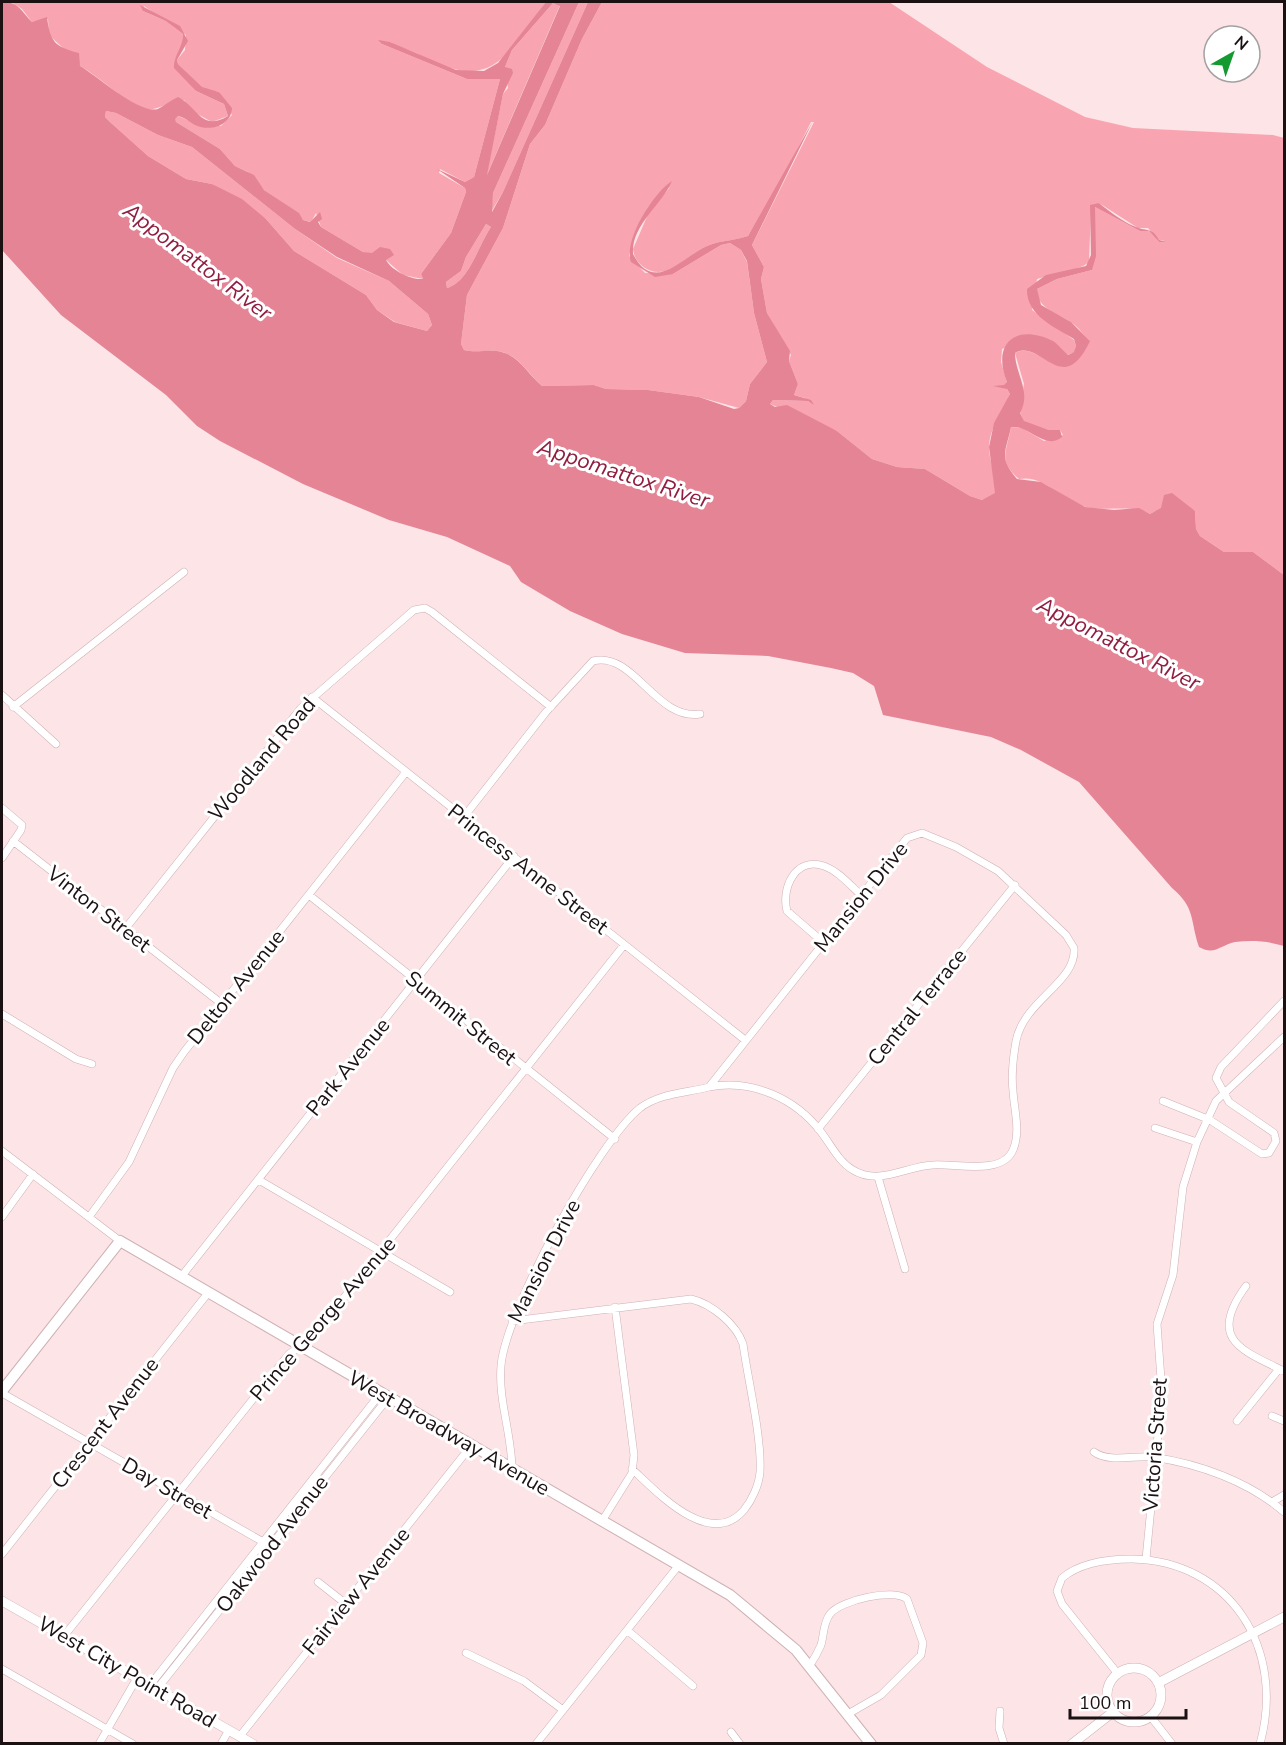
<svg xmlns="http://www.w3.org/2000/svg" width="1286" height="1745" font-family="'Nunito Sans',sans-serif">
  <rect width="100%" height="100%" fill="#fce4e7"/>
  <path fill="#f9a4b1" d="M11,2H546C505,57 493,94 420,55C411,50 400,48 390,42L382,44L467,79H500L474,177L465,182L440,169L439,173L465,188L466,192L451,233L421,274L423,279L403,275L386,260L363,252L321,227L316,213L311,222L303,220L298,213L264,190L248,172L235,166L220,149L176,122L174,119L178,116L199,125L221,126L232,115L219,92L202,88L178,64L177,60L185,50L186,35L144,6L143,11L166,21L183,34L184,41L175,60L196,91L224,104L228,116L212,122L194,112L184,100C173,101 154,111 148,109C129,106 99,76 80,66L77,61L49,35L48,19L32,22L22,9Z
    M579,2H588L503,192L491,212L493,193Z
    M602,2H889L987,67L1085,117L1133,128L1273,135L1284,138V575L1253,552H1224L1200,536L1196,529L1195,511C1182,504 1163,507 1150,514C1131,504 1108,512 1086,507C1062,502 1045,474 1019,479C997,460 1007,452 1011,427L1022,428L1044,441L1063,435L1060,430H1049L1024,422L1020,412L1024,384L1015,353C1031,344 1046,364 1064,367L1089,340C1083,335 1079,327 1072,323C1059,313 1036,309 1037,289L1057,279L1092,270L1095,207L1140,231H1149L1159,242L1165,241L1159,240L1148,228H1138L1099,203L1091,209L1089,261C1084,270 1049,275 1037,279L1032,310L1074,340L1076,346L1075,352L1067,355C1042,330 1033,337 1002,349L1001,362L1007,382L1005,386L1010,394C1003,412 989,428 989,448C989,464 1000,481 994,496L982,500L970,496L925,469L897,467L872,459L837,431L770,404L773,400L808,401L812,404L805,398L794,395L798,384L789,361L791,355L767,313L761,279L764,267L752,245L814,122H811L786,172L748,236C735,241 721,240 707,246C687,255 668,282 645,268C638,263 634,258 633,249L649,212L670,187C644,201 636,230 629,256L645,273L673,274L721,245L730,243L741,250L747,262L754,313L767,362L750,384L746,401L739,408L699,397L648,390L606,389L594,385L542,386C527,373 519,354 497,351C486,350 475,353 464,350L461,344L467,295L503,228L530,144L545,125L582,39Z
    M553,3L560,5L486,177L503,94L508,88L505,67L512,50Z
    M106,111L116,113L158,135L192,147L295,229L337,258L389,281L428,314L432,325L427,331L395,322L377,310L366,295L294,251L266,219L212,184L186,179L148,156L110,122L105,117Z
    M486,224L491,227C478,246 469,282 447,288L446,282L461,271L466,257Z"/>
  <path fill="#e48495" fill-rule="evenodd" d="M2,2C18,1 21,11 32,22L47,17C50,42 55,47 79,53L80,66C96,75 140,115 158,109C164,106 171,100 178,97C198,107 201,132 228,116L224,104L196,91L174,68C173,56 184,46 183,34L166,21L143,11L140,5L180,26L188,41L177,60L178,64L202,87L219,92L232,108C231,126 210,132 195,125C188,121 186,118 178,116L175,119L176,122L220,149L235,166L254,175L264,190L299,213L303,220L310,222L320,212L322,219L318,222L321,227L363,252L372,253L380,247L390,249L394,255L386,260C392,271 411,280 423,279L421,274L451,233L466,192L465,188L437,169L465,182L474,177L500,79H467L382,44L378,40L390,42L456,70L484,71L498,63L546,2H579L493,193L492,212L503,192L588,2H602L582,39L545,125L530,144L503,228L467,295L461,344L464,350C475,353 485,350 497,351C519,354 527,374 542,386L594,385L606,389L648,390L699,397L734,409L739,408L746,401L750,384L767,362L754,313L747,261L741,250L730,243L721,245L673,274L655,277L631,262C623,240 654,192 672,181C662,205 631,225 633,254C654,295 682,257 707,246C721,240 734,241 748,236L813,121L752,245L764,267L761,279L767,313L790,351L789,361L798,384L794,395L811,400L814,405L808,401L773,400L770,404L775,407L787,405L837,431L872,459L897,467L925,469L970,496L982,500L995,493L989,447L994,423L1010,394L1007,389L993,386L1004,385L1007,382C991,342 1017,323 1053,341C1058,344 1063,351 1068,355L1074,352L1076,346L1074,339C1054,327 1026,315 1027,289L1046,275L1086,266L1091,255L1090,205L1099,203C1110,212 1123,222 1136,227C1148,232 1152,227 1159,240L1166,242H1159L1149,231H1140L1095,207L1096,256L1092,270L1057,279L1037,289L1041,305L1071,322L1090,341C1062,400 1041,338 1015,353C1015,374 1032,392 1020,413L1024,421L1049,430H1060L1062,437C1044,451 1030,425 1011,427C1006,452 998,457 1017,479L1041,482L1085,507L1114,510L1139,508L1150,514L1161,508L1164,495L1172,493L1195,511L1196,529L1200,536L1224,552H1253L1284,575V946C1268,941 1252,940 1235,942C1220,945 1215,956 1199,947C1190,921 1196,908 1172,888L1079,782L1021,750L991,737L883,715L874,686L853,673L831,668L768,656L685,653L622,634L570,611L521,582L510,566L447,537L389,520L303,484L220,441L197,426L166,395L61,315L2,250ZM553,3L560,6L487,175L503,94L513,73L512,69L505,67L512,50ZM106,111L116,113L158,135L192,147L295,229L337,257L389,281L428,314L432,325L427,331L394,322L377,310L366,295L294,251L266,219L242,199L212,184L186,179L148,156L110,122L105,117ZM486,224L491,227C478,246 469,282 447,288L446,282L461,271L466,257Z"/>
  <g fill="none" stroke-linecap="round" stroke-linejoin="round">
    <defs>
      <path id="minor" d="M2,695L56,744
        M312,697L745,1040
        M13,707L184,572
        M2,808L22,825L21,830L2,858
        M463,818L546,712L593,661C634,651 656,721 700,714
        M13,841L222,1004
        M309,895L615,1139
        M125,929L301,708L414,610L425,608L432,612L551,707
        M824,943L787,911C781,889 795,856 824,866C838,871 850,885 861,895
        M2,1014L76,1059L92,1064
        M1163,1101L1210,1120L1262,1154L1269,1153L1276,1141L1274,1133L1229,1102L1216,1078L1221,1067L1284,1001
        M1155,1128L1197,1142
        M818,1129L1015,885
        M2,1151L120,1241
        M878,1177L905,1269
        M259,1180L450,1292
        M2,1217L33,1174
        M89,1217L129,1162L173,1068L184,1052L406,772
        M181,1277L514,856
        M1246,1286C1207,1339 1241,1350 1284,1371
        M512,1321L691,1299C712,1304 736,1324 743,1344C748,1380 762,1438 760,1472C759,1485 752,1500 744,1510C710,1550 657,1492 632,1469
        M2,1393L265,1543
        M1272,1416L1284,1421
        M1237,1421L1279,1369
        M1094,1452C1109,1463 1135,1455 1153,1457C1199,1464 1248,1481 1284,1512
        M512,1470C512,1435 498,1400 501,1366C505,1312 598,1142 640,1108C660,1093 686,1093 709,1087L907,838L922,833L956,847L998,871L1066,935L1074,948C1077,982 1024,1000 1016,1041C1013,1058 1011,1074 1013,1091C1014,1109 1021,1132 1013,1150C1002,1176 954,1163 933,1165C906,1166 879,1186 853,1170C839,1162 831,1145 821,1132C795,1098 752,1079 709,1087
        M1272,1502L1284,1495
        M602,1521L632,1473L634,1455L615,1307
        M2,1554L208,1293
        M1146,1559L1162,1393L1157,1324L1173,1275L1183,1187L1197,1142L1216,1101L1284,1037
        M318,1582L346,1604
        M627,1630L693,1686
        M64,1636L289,1354L311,1339L624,945
        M466,1653L524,1681L563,1710
        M810,1665C814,1659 818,1652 821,1645C824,1635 823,1623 830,1614C841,1600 894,1588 907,1599L923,1643L921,1655L881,1695L848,1714
        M2,1669L133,1744
        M1118,1674L1062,1604L1057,1591L1062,1578C1081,1562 1108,1559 1132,1559C1231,1561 1286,1649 1260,1744
        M150,1685L380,1394
        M157,1689L388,1398
        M1000,1711L999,1728L1004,1744
        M1151,1717L1172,1744
        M731,1732L740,1744
        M240,1736L471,1446
        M99,1744L137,1678
        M221,1744L229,1730
        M536,1744L679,1565"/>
      <path id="tertiary" d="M2,1601L253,1744
        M1107 1695a27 27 0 1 1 54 0a27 27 0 1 1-54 0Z
        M1158,1683L1284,1617
        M1072,1744L1113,1712"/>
      <path id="secondary" d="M2,1391L120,1241L730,1595L796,1650L871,1744"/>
    </defs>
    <use href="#minor" stroke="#ceb1b5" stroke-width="8"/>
    <use href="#tertiary" stroke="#ceb1b5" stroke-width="10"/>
    <use href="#secondary" stroke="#ceb1b5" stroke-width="12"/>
    <use href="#minor" stroke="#fff" stroke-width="7"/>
    <use href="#tertiary" stroke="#fff" stroke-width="9"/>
    <use href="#secondary" stroke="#fff" stroke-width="10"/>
  </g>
  <g text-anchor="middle" stroke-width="6" stroke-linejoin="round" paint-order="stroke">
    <g font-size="21" fill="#1b1113" stroke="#fff">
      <text transform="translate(262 759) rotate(-50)" y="7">Woodland Road</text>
      <text transform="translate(528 869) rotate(38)" y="7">Princess Anne Street</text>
      <text transform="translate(861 897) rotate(-51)" y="7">Mansion Drive</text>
      <text transform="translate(99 909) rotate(38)" y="7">Vinton Street</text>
      <text transform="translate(236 987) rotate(-51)" y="7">Delton Avenue</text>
      <text transform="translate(917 1007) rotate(-51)" y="7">Central Terrace</text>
      <text transform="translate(461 1018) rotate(39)" y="7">Summit Street</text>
      <text transform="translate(348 1067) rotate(-51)" y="7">Park Avenue</text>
      <text transform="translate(544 1261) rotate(-63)" y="7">Mansion Drive</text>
      <text transform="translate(323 1319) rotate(-49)" y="7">Prince George Avenue</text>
      <text transform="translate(105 1423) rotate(-52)" y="7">Crescent Avenue</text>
      <text transform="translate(449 1433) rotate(30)" y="7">West Broadway Avenue</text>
      <text transform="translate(1155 1445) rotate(-86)" y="7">Victoria Street</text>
      <text transform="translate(167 1488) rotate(30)" y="7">Day Street</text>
      <text transform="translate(272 1544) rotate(-52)" y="7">Oakwood Avenue</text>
      <text transform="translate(356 1591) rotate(-51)" y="7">Fairview Avenue</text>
      <text transform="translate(127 1672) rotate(30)" y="7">West City Point Road</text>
    </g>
    <g font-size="22" font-style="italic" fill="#911e40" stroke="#fff">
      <text transform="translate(198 261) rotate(37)" y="8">Appomattox River</text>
      <text transform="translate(624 473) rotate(18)" y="8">Appomattox River</text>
      <text transform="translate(1119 643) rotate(27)" y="8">Appomattox River</text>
    </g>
  </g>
  <rect width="1286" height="1745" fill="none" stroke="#1b1113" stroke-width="6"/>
  <g transform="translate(1232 54) rotate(40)"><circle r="28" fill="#ffffff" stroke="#a4a0a1" stroke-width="1.5"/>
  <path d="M0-4.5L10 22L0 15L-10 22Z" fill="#149a30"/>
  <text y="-9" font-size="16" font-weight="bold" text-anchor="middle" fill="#1b1113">N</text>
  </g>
  <path d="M1070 1709v9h116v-9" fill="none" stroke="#1b1113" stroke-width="3"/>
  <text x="1079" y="1709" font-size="18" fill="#1b1113" stroke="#ffffff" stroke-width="4.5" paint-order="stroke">100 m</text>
</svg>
